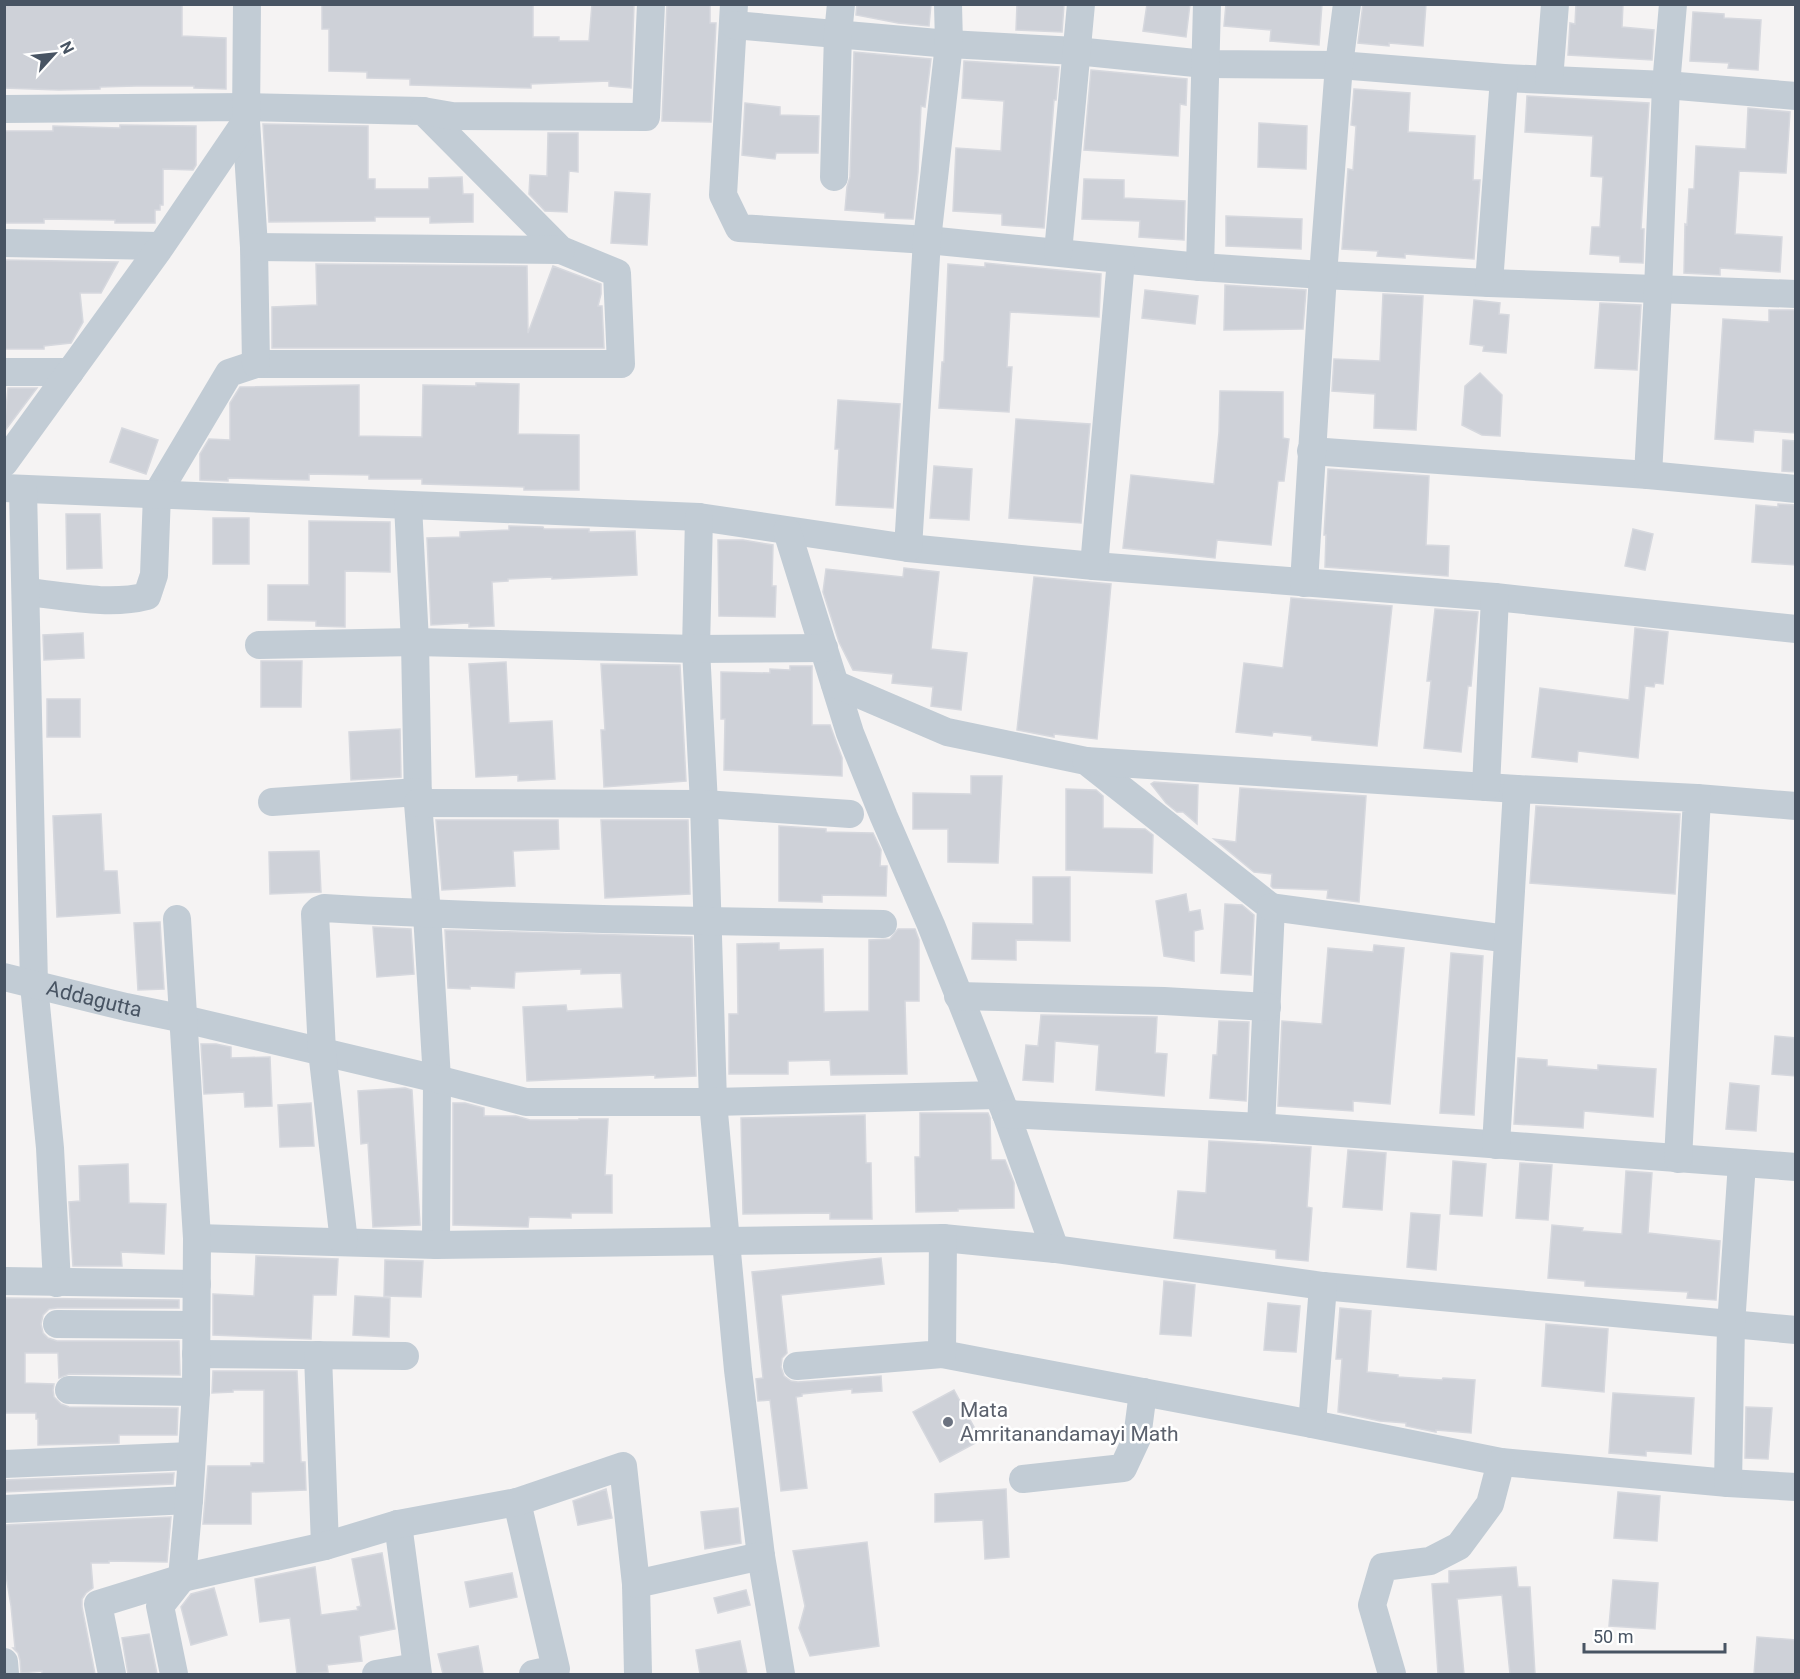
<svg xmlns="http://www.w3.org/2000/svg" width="1800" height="1679" font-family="Roboto,sans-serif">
  <rect width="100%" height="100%" fill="#f5f3f3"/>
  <path fill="#ced1d8" stroke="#d6d8de" stroke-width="1.5" d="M4,4H182V36L226,38V89L194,88V86H136L100,87V89L59,90L4,88Z
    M322,4H533V37H559V41H589L592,4H634L631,88L609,86V81L531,84V88L410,85V79L367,78V72L329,71V29H322Z
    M667,4H710V23H716L711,122L662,121Z
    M857,4H931L929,26L898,23L856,15Z
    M1017,4H1064L1062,32L1016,30Z
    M1147,4H1190L1186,37L1143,31Z
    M1226,4H1322L1319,45L1270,41L1271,30L1224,26Z
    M1363,4H1426L1423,46L1389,43V46L1358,43Z
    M1576,4H1623L1622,27L1654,30L1652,60L1568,55L1570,23L1575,24Z
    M1693,12L1724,14V18L1761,20L1758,70L1728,68L1729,63L1690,61Z
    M854,52L931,59L925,107L921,106L918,172L913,219L885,218V213L845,210L847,187L850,177Z
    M964,61L1059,67L1056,100H1054L1044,228L1002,225V214L953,211L956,148L1001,151L1004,101L962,98Z
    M1091,70L1187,79L1186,105L1180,104L1178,156L1084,150Z
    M1354,89L1410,93L1408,132L1475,136L1473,180H1480L1474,259L1405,254V258L1377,256L1378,251L1342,249L1348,169L1353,170L1356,126L1351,125Z
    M1527,96L1649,103L1641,229H1644L1643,263L1620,262V256L1590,254L1592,227H1600L1603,177L1591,176L1593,136L1525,132Z
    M745,103L780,107V115L819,116L818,153H776L775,159L742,155Z
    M1748,108L1790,112L1786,173L1739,171L1735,234L1782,237L1780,272L1720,268V275L1684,273L1685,224L1687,225L1689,189H1694L1696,146L1746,149Z
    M1259,123L1307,126L1306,169L1258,167Z
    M263,124L368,126V179H375V189H429V178L462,177L463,194H473V222L430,223V217H375V221L269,222Z
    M120,125L196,126V165L193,170L163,169V205H160V210H155V223H115V220L44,219V223H4V131H53V126L120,128Z
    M548,133H578V172L569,171L567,212L545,211L529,194L530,175L547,176Z
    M1084,179L1124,180V198L1185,201L1184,240L1139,237L1140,221L1082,219Z
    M615,192L650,194L647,245L611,243Z
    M1226,216L1302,219L1301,249L1226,246Z
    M4,260L118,262L101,293H80L83,322L71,343L44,346V349H4Z
    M985,263L1101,274L1099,317L1010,312L1007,367H1012L1009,412L939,408L942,362H944L948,264L985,267Z
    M316,264L527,266L528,333L553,266L601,284V294L598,306H602L604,348H272V307L317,305Z
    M1225,285L1306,290L1303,329L1224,330Z
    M1145,290L1198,296L1195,324L1142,318Z
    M1383,294L1423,296L1416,430L1374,428L1375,394L1332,391L1334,359L1380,361Z
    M1474,300L1500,303L1499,314L1509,315L1506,353L1483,351L1484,346L1470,344Z
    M1600,303L1641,305L1637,370L1595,368Z
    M1769,310H1796V433L1754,430L1753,442L1715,439L1723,319L1769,322Z
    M1480,373L1502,395L1500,436L1482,435L1462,425L1465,386Z
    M476,383L519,384L518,434L579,435V490H524V487L422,484V479H369V475L309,474V480L228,478V481L200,480V454L209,439L230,440V403L240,387L359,385V436L422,437L423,385L476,386Z
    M8,388H37L4,432V430Z
    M1220,391L1283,392V438L1289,439L1284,481H1278L1271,545L1217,540L1215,558L1123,548L1131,475L1214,484L1219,432Z
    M838,400L900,404L893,508L836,505L839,449H835Z
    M1016,419L1090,424L1081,523L1009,518Z
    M122,428L158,440L146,474L110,462Z
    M1783,440L1796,441V472L1782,471Z
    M934,466L972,469L969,520L930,518Z
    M1328,469L1429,476L1426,545L1449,546L1448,576L1325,567L1326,535H1324Z
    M1778,504L1796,505V565L1752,562L1756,505L1778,507Z
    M66,514H100L102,568L67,569Z
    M213,518H249V564H213Z
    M309,521L390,522V572L345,571V627L316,626V621L268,620V585H309Z
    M509,526L543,527L544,529H589V532L635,531L637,575L552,579V577L508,579V581L492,582L494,626L469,627V623L431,625L427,538L460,537V532L509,530Z
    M1633,529L1653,534L1645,570L1625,566Z
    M718,540H743L773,545L772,586H776L775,617L719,616Z
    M904,568L939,572L931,649L967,653L961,710L931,706L933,687L892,683L893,674L853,670L839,642L823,592L826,569L903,577Z
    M1034,577L1111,584L1097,739L1054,734V737L1017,730Z
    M1291,598L1392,606L1377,746L1312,740V736L1273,732L1272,736L1236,732L1244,663L1283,668Z
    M1435,609L1478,612L1471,686H1468L1461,752L1424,748L1431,681H1427Z
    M1635,628L1668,632L1663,684L1655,683L1654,687L1645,686L1638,758L1578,751L1577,762L1532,757L1540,688L1629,700Z
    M83,633L84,658L44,660L43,635Z
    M261,661H302L301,707H261Z
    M506,662L509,723L552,721L555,779L518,781V775L476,777L469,664Z
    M601,664L680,665L686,781L604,787L601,730H605Z
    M790,666H812V725H830L842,758V776L724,770L725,719H721V672L770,673V669L790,670Z
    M47,699H80V737H47Z
    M400,729L401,777L351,780L349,732Z
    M971,776H1002L998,863L948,862V829H913V793L971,794Z
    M1154,782L1198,785L1197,824L1183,812H1177L1166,803L1151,784Z
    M1240,788L1366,796L1359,902L1327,898L1328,890L1273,888L1271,886L1272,874L1254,872L1214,839L1236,842Z
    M1066,789L1096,790L1103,796V828L1145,829L1153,835L1152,873L1066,870Z
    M1536,806L1680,814L1675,894L1530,883Z
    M101,814L104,871H117L120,913L57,917L53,816Z
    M436,820H558L559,849L513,851L515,886L442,890Z
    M601,820H688L690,894L605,898Z
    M779,826L826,829V832L873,833L881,850L880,866H887L886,896L822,895V902L779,901Z
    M319,851L321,892L270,894L269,852Z
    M1033,877H1070V941L1016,940V960L972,959L973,923L1033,924Z
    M1186,894L1189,912L1200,910L1203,929L1194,931V961L1164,956L1156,901Z
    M1225,904L1242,905L1254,915L1251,975L1221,973Z
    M160,922L164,989L138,990L134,923Z
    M373,927L411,929L414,974L377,977Z
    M898,929H915L919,940V1001H905L907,1074L831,1075L830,1060L788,1061V1074H729V1014H738L737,944L779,943V950L823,949L824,1012L869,1011V940L890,939Z
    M445,930L692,937L696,1076L655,1078V1075L527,1081L523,1007L566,1005L567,1011L623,1008L621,973L581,974V969L515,972L514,988L470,986V989L448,988Z
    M1374,945L1404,948L1390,1104L1353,1101V1111L1278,1106L1282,1021L1322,1024L1328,948L1373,952Z
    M1451,953L1483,956L1474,1115L1440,1113Z
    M1041,1015L1157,1017L1155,1053L1167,1054L1164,1096L1096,1090L1099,1045L1055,1041L1053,1082L1023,1080L1026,1045L1038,1046Z
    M1219,1021L1249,1022L1246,1101L1210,1098L1213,1055H1217Z
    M1775,1036L1796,1038V1076L1772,1074Z
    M201,1044H216L231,1047V1058L270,1057L272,1106L245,1107L244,1092L204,1094Z
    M1518,1058L1547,1060V1066L1598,1070V1065L1656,1069L1653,1117L1584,1111L1583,1128L1514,1124Z
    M1730,1083L1759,1086L1756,1131L1726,1129Z
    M405,1088L412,1090L420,1225L373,1227L368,1143L361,1144L358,1091Z
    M311,1103L314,1146L280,1147L278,1105Z
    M453,1103H465L484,1108V1116H516L530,1120H579V1119H608L605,1175H612V1213H571V1218L529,1217L528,1227L453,1225Z
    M920,1113H988L990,1118L991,1160H1005L1014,1183V1208L958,1209V1211L916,1212L915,1157H920Z
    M865,1115L866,1163H871L872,1219H830V1213L743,1214L741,1118Z
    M1209,1141L1311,1147L1307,1207L1312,1208L1308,1261L1276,1258V1250L1174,1238L1178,1191L1206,1193Z
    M1348,1150L1386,1153L1382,1210L1343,1207Z
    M1453,1161L1486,1164L1482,1216L1450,1214Z
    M1520,1163L1552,1165L1548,1220L1516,1218Z
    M128,1164L129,1203L166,1204L164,1254L121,1252L122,1266H73L69,1202L80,1201L79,1166Z
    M1626,1171L1652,1173L1648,1233L1720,1241L1716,1300L1687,1298L1688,1292L1585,1286V1281L1548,1278L1552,1225L1583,1228L1582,1231L1622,1234Z
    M1411,1213L1440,1215L1436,1270L1407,1267Z
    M256,1256L338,1259L336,1295H313L311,1339L213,1335V1294L254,1296Z
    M881,1258L884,1284L781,1295L787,1353L782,1358L781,1367L784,1376L791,1381L798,1382L881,1376L882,1391L852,1393V1389L802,1394V1396L796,1397L807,1488L781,1491L770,1400L758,1401L756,1379L763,1378L752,1272Z
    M385,1260L423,1261L421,1297L384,1296Z
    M1164,1281L1195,1285L1191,1336L1160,1334Z
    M355,1296L390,1298L389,1337L353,1335Z
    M4,1298L179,1300V1308H57L49,1309L43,1315L41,1324L43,1333L48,1338L57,1341H179L180,1375L69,1374L59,1378L58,1353H25V1383L54,1384L53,1390L54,1397L61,1404L69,1407L178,1408L177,1435H119V1443L38,1445V1419H36V1413H4Z
    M1268,1303L1300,1306L1296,1352L1264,1350Z
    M1340,1308L1371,1311L1367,1372L1398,1375V1377L1442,1380L1443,1378L1475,1380L1471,1433L1436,1430V1432L1406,1426V1423L1380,1421L1338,1412L1342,1359H1336Z
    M1546,1324L1608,1329L1604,1392L1542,1386Z
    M213,1371H297L301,1462H305L306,1490L251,1492V1524H203L208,1466H251V1463H264V1390H233V1392L212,1393Z
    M954,1390L981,1440L940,1462L913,1412Z
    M1613,1393L1694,1398L1691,1454L1646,1451V1456L1609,1453Z
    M1746,1407L1772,1408L1768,1459L1745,1458Z
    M174,1473L173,1484L4,1492V1480Z
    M606,1489L612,1518L578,1525L573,1501Z
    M1006,1489L1009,1557L985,1559L983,1520L935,1522V1494Z
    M1618,1492L1660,1496L1657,1541L1614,1538Z
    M738,1508L741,1543L705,1549L701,1512Z
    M171,1517L167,1562L109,1561V1563H91L93,1588L86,1593L82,1599V1607L95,1674H42V1671L21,1673L20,1660L18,1653L13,1648H15L11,1606L4,1564V1525Z
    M867,1542L879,1646L810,1656L799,1628L805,1606L793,1551Z
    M382,1553L395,1629L359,1636L362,1661L327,1665L328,1672L297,1674L290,1618L260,1622L255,1579L315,1567L321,1615L358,1610L357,1607L361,1606L352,1559Z
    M1516,1567L1518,1587H1530L1535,1674H1510L1502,1595L1457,1599L1464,1674H1438L1432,1584L1449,1583V1571Z
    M512,1573L517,1597L470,1607L465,1582Z
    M1613,1580L1658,1583L1655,1629L1609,1626Z
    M214,1588L227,1635L191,1645L181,1607L191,1594Z
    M746,1590L750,1605L718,1613L714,1598Z
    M149,1634L157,1674H128L122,1638Z
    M1757,1637L1796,1640V1674H1754Z
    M740,1641L747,1674H700L696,1650Z
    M478,1646L483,1673L443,1674L438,1654Z"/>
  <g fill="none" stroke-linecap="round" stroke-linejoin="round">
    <g stroke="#c2ccd5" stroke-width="28">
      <path d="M734,4L723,195L739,228L927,240L1200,267L1323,275L1489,283L1796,294"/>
      <path d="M734,25L949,44L1076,51L1205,64L1339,65L1504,78L1666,85L1796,96"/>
      <path d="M1549,80L1555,4"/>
      <path d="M4,109L247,107L423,111L561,250L617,273L621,364H256L229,373L157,494L154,575L147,596C109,606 66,596 27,592"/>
      <path d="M423,111L452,116L646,117L651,4"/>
      <path d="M246,121L254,247L256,364"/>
      <path d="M834,177L838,34L841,4"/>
      <path d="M4,243L159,246"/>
      <path d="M254,247L561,250"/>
      <path d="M1058,252L1081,4"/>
      <path d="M1200,267L1207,4"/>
      <path d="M1489,283L1504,78"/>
      <path d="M4,372H70"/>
      <path d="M1311,451L1648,475L1658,290L1666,85L1673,4"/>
      <path d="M4,463L159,249L246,121L247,4"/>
      <path d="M1648,475L1796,489"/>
      <path d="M4,488L699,517L908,548L1094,566L1495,597L1796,629"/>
      <path d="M23,489L34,985L50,1148L57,1283"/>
      <path d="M408,505L415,642L418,803L427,914L437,1079L436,1245"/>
      <path d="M699,517L696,649L704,804L713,1102L738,1370L761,1556L781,1674"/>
      <path d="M787,531L850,733L884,817L931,925L1006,1114L1055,1249"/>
      <path d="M908,548L927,240L949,44L948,4"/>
      <path d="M1094,566L1121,260"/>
      <path d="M1304,583L1323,275L1339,65L1347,4"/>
      <path d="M259,645L415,642L696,649L824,648"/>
      <path d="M835,684L947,732L1086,761L1271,907L1261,1127"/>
      <path d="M1086,761L1517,789"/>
      <path d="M1486,787L1495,597"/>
      <path d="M1697,798L1796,806"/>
      <path d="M272,802L418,792"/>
      <path d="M418,803L704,804L850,814"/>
      <path d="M1271,907L1508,939"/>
      <path id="s1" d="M4,977L126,1007L184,1019L437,1079L526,1102H713L998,1095"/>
      <path d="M958,996L1164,1001L1267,1007"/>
      <path d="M1006,1114L1261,1127L1796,1167"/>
      <path d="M1496,1145L1517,789L1697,798L1678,1159"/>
      <path d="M197,1238L436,1245L943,1238L1055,1249L1323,1286L1796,1330"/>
      <path d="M344,1242L322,1051L315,914L319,910L324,908C511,919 697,921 883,924"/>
      <path d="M4,1281L197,1284"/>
      <path d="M1323,1286L1312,1424L1501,1462L1728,1483L1796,1487"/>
      <path d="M57,1324L196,1325"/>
      <path d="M196,1354L405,1356"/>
      <path d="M942,1354L1312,1424"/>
      <path d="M318,1355L325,1546"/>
      <path d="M797,1366L942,1354L943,1238"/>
      <path d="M69,1390L196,1392"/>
      <path d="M4,1464L191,1456"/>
      <path d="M1023,1479L1123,1468L1137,1438L1143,1392"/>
      <path d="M1728,1483L1731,1325L1742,1163"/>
      <path d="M517,1502L556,1669L533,1674"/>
      <path d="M4,1509L189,1500"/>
      <path d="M398,1524L418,1674"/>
      <path d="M636,1584L638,1674"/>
      <path d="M4,1662L5,1674"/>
      <path d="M112,1674L98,1604L182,1578L325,1546L398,1524L517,1502L623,1466L636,1584L761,1556"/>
      <path d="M174,1674L160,1606L182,1578L189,1500L196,1392L197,1238L177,919"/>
      <path d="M376,1674L416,1667"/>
      <path d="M1392,1674L1372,1605L1383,1567L1430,1561L1459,1546L1490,1504L1501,1462"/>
    </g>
  </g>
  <circle fill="#6b7280" stroke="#fff" stroke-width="2" cx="948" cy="1422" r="6"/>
  <g text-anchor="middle" stroke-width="5" stroke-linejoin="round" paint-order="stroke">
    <g font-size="21" fill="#485463" stroke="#fff">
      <text dy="7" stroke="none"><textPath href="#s1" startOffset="93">Addagutta</textPath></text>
    </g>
    <g font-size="21" fill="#5b616d" stroke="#fff" text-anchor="start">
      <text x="960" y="1417">Mata<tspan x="960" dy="24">Amritanandamayi Math</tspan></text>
    </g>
  </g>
  <rect width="1800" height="1679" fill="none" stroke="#485463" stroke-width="12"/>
  <g transform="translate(54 54) rotate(63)" stroke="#ffffff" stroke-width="4.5" paint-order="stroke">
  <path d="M0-4.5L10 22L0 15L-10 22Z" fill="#485463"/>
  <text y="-9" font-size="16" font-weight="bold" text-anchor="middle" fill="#485463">N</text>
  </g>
  <path d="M1584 1643v9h141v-9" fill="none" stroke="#485463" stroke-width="3"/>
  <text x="1593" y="1643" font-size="18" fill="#485463" stroke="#ffffff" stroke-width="4.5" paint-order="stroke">50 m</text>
</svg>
